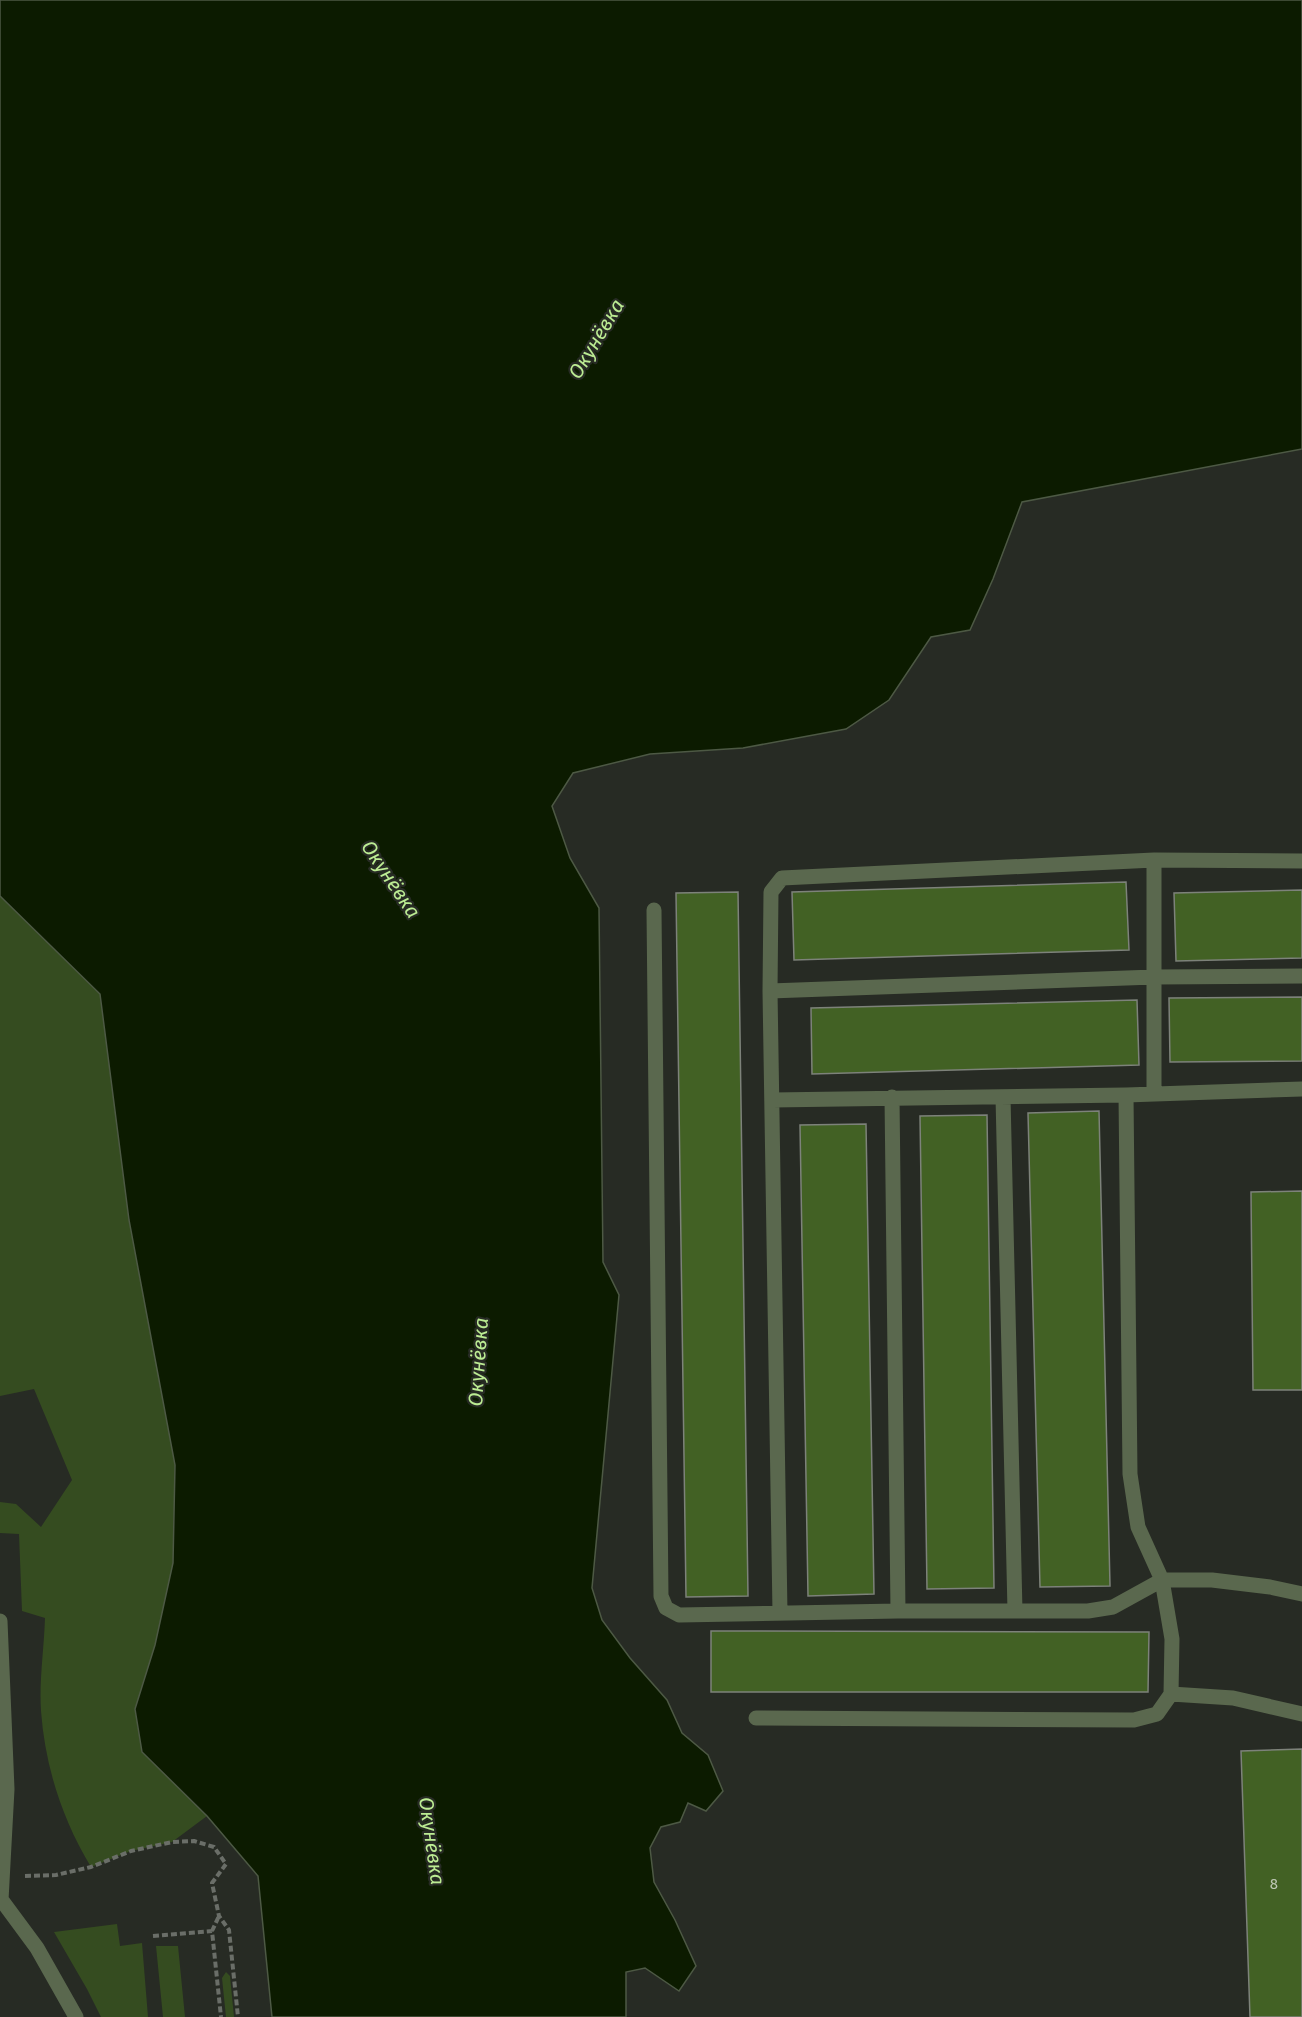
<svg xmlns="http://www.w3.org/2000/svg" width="1302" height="2017" font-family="'Fira Sans',sans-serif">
  <rect width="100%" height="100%" fill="#272b24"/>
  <path fill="#354c20" d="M0,896L100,994L129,1220L175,1465L173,1563L155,1645L135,1709L142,1752L207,1816L172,1842L131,1851L91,1867C62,1819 45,1766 41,1711C39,1681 44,1649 45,1618L22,1611L19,1534L0,1533V1502L16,1504L41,1527L72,1480L34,1389L0,1396Z
    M117,1924L120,1946L142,1943L148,2017H101L87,1989L54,1932Z
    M156,1946H178L185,2017H163Z
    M226,1972L230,1976L234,2017H226L222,1978Z"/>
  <path fill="#0c1b00" stroke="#4d5944" stroke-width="1.5" d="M0,0H1302V449L1022,502L993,579L970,630L931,637L889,700L846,729L743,748L650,754L573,773L552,806L570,858L599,908L603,1262L619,1295L592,1588L602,1620L630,1658L667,1700L682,1733L708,1755L723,1791L706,1811L688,1803L680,1822L661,1827L650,1848L654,1882L675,1920L696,1966L679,1991L645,1968L626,1972V2017H272L258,1876L207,1816L142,1752L135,1709L155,1645L173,1563L175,1465L129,1220L100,994L0,896Z"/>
  <path fill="#426124" stroke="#7d827a" stroke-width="1.5" d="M1126,882L1129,950L794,960L792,892Z
    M1302,890V958L1176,961L1174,893Z
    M738,892L748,1596L686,1597L676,893Z
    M1302,997V1061L1170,1062L1169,998Z
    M1137,1000L1139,1065L812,1074L811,1008Z
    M1099,1111L1110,1586L1040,1587L1028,1113Z
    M987,1115L994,1588L927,1589L920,1116Z
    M866,1124L874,1594L808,1596L800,1125Z
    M1302,1191V1390H1253L1251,1192Z
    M711,1631L1149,1632L1148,1692H711Z
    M1302,1749V2017H1250L1241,1751Z"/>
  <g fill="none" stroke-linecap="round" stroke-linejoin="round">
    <path stroke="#6a6e68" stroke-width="4" stroke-dasharray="6 3" stroke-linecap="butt" d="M25,1876L56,1875L91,1867L131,1851L172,1842L194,1841L214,1847L226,1864L212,1883L219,1916L229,1930L238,2017
      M212,1931L219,1916
      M153,1936L212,1931L221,2017"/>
    <path stroke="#5a684e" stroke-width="15" d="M654,910L661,1596L666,1608L679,1615L898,1611H1088L1113,1607L1162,1580H1212L1270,1587L1302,1594
      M770,991L1154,977L1302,976
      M1154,1093V860
      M892,1097L898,1611
      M1003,1097L1015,1611
      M772,1100L1126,1095L1302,1089
      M780,1613L770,991L771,892L782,878L1154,860L1302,861
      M0,1621L7,1789L1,1900
      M1171,1694L1233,1698L1302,1714
      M756,1718L1134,1720L1157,1714L1171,1694L1172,1639L1162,1580L1138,1527L1130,1474L1126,1095
      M0,1898L37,1948L76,2017"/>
  </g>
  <g text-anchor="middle" stroke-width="4.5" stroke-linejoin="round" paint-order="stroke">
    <g font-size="15" fill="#bdc7b4">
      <text x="1274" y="1889">8</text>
    </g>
    <g font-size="20" font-style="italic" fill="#bcec93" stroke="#272b24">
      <text transform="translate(596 339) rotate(-59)" y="7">Окунёвка</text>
      <text transform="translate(391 879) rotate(56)" y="7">Окунёвка</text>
      <text transform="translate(478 1362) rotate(-86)" y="7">Окунёвка</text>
      <text transform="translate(432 1841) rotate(82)" y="7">Окунёвка</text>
    </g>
  </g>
</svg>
